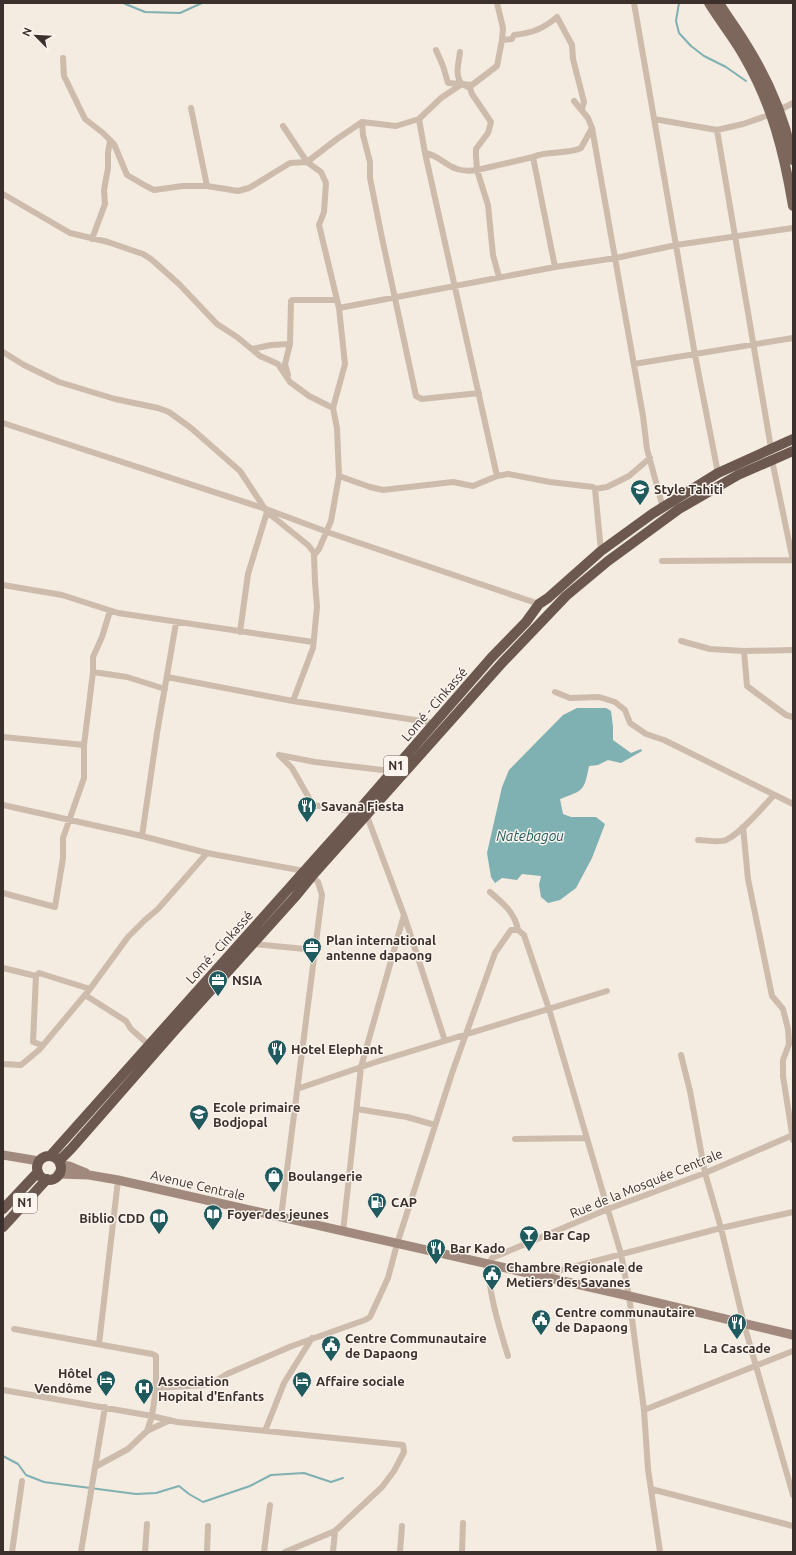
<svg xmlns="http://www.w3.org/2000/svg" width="796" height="1555" font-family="Ubuntu,sans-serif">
  <rect width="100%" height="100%" fill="#f4ebe1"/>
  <path fill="#7fb0b2" d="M577,708H606L611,711L613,727V740L631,753L641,749L642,751L621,763L608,760L598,765L589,766C584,791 584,790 560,799L563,814L571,817H596L605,824L592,858L576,888L560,900L548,903L541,897L539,885L541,876L522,874L517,880L502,878L495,883L491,877L487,853L502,787L509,770L563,715Z"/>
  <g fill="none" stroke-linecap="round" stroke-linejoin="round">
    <path stroke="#7fb0b2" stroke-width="2" d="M123,3L145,12L180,13L202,3
      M679,3L676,21L679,33L691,46L704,56L726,67L746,81
      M3,1456L18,1464L26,1475L44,1482L136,1494L156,1493L179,1486L189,1494L203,1502L250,1486L271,1475L304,1473L331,1482L343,1478"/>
    <path stroke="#cdbbac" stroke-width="6" d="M634,3L695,355L718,473
      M502,40L512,39L514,35C532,33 543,29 557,17L572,45L573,59L584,102L582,109
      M436,50L443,66L448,83L462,84L470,88L472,94L491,122L488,133L476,149V156L477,170L488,205L493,255L499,277
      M460,52C459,62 454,75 462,84
      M63,58L64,76L85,119L103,133L114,144L127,175L146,186L154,190L183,186H207L238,191L249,188L290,163L307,162L337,139L362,122L396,126L419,119L441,98L462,84L472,85L497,66L502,40L503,28L497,3
      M574,101L588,118L592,128L643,416L647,449L663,508
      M191,108L207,186
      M419,119L425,153C438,155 445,165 457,169C463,171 470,171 477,170L533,157L555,267
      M654,119L717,130L743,124L772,114L793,103
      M362,122L363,135L370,162V178L382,238L416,396L422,399L479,393
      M283,126L307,162L321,172L326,183L324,212L319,225L339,308L345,364L333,408
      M717,130L771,448
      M425,153L497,476
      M533,157C548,150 566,155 581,148L592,128
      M3,194L70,233L108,242L143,254L151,259L179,284L217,324L237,337L260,356L278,364L290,382L309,396L333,408L337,428L339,476L370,487L383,490L453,482L473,486L497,476L508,474L550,482L593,487L595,489L601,551
      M92,239L105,204L104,190L108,168V153L110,141
      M339,308L555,267L616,258L676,245L793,228
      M252,349L271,345L290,344
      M3,352L24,365L59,382L115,399L158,408L169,412L191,428L240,471L267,512L308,545L315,554
      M634,364L793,338
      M288,375L285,364L290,344L291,301L292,300H337
      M3,423L266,509L330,533L539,604
      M772,460L793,561
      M595,489L607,487L629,476L650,458
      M662,561L793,560
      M3,585L62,595L118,613L313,642
      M240,632L248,574L267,512
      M681,641L710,649L744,651L793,650
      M744,651L747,686L786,715L793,717
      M93,672L127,677L165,689
      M167,677L293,701L434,723
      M555,692L570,698L599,697L615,702L625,710L630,723L646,734L664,740L793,804
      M293,701L313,648L317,607L315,582L314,555L319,549L331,521L339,476
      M3,737L84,745
      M279,755L315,762L391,771
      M279,755L292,768L313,805L357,812
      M3,805L142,836L207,853L304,871
      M367,816L404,915L445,1041
      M743,827L748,879L772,996L783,1009L788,1029L789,1044L783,1060V1076L793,1140
      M142,836L157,733L176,623
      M698,840C706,840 719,843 726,840C740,834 763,807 774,795
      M490,892C503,903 515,913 518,930
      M3,893L55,907L63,858V838L84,778V745L93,672V657L102,637L110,611
      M253,944L315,950
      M3,968L36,976L39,973L90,989
      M36,976L33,1042L42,1045
      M85,995L126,1021L131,1029L149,1045
      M681,1055L690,1091L705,1173L721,1228L744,1324L793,1495
      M3,1064L21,1065L39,1050L90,989L128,937L145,920L158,909L207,853
      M297,1089L376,1062L607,991
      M357,1109L407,1117L435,1125
      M515,1139L587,1138
      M281,1217L322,895L318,882L312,876
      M343,1232L361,1067L404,915
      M542,1275L721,1228L793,1212
      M14,1329L152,1354L156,1356V1388L152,1416L147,1431L128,1449L95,1467
      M99,1344L118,1180
      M508,1356C502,1335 482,1277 492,1258L608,1209L705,1173L793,1135
      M156,1388L204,1385L214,1382L227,1374L292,1346L365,1320L370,1317L388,1278L397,1244L452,1073L495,953L511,930H518L524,935L549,1009L621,1254L629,1296L644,1410L648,1469L660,1552
      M3,1390L152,1416L177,1422L403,1445L404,1452L394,1471L382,1487L335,1531L285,1552
      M644,1410L793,1351
      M147,1431L170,1420
      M265,1431L284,1383L312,1338
      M651,1489L793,1526
      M12,1552L22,1481
      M81,1552L105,1407
      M145,1552L147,1524
      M207,1552L208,1526
      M264,1552L270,1505
      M333,1552L335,1531
      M400,1552L402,1526
      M462,1552L463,1523"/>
    <path stroke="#a18a7d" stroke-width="9" d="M3,1155L39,1161
      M60,1165L69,1166L86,1173
      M58,1174L89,1175L118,1180L629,1296L793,1335"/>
    <path stroke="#7d675c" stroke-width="10" d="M709,3C720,21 734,38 744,56C772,104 784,152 793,206
      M719,3C727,16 736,28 744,41C767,77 785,118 793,160"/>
    <path stroke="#6c584f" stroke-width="10" d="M50,1156L357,812L491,658L526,622L539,604L548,598L601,551L652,514L718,473L793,439
      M37 1168a12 12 0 1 1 24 0a12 12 0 1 1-24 0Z
      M59,1161L71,1149L176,1029L295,897L312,876L502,663L566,596L608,561L679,509L738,475L793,451
      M3,1209L38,1172
      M3,1227L47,1179"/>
  </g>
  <defs>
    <symbol id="school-pin" viewBox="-11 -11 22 30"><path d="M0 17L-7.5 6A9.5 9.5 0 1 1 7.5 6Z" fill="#1f5a5e" stroke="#fbf5ee"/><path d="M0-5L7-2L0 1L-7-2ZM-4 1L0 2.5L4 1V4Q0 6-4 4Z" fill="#fff"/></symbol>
    <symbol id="restaurant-pin" viewBox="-11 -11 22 30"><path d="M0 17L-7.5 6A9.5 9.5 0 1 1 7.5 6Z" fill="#1f5a5e" stroke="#fbf5ee"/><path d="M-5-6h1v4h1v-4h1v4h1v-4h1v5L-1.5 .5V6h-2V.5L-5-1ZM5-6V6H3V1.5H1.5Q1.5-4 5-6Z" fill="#fff"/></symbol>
    <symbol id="office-pin" viewBox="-11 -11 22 30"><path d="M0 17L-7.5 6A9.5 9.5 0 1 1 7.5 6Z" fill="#1f5a5e" stroke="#fbf5ee"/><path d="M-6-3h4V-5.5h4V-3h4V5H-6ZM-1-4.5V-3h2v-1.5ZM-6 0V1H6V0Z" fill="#fff"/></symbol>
    <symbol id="shop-pin" viewBox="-11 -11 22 30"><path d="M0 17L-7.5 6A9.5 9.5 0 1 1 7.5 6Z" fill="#1f5a5e" stroke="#fbf5ee"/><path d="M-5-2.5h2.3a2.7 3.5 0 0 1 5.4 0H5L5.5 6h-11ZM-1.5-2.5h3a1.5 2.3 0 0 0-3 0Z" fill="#fff"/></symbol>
    <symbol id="fuel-pin" viewBox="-11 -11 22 30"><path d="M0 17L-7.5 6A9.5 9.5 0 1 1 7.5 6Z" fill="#1f5a5e" stroke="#fbf5ee"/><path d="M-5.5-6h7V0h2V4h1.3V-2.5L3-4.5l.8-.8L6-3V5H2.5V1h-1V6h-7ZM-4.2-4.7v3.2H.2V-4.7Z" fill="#fff"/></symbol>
    <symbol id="library-pin" viewBox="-11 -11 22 30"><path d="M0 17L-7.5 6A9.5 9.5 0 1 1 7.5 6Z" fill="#1f5a5e" stroke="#fbf5ee"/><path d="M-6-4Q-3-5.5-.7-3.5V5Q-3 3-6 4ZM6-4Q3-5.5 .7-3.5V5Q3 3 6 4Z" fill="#fff"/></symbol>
    <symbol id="bar-pin" viewBox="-11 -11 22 30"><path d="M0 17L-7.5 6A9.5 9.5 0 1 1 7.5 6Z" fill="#1f5a5e" stroke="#fbf5ee"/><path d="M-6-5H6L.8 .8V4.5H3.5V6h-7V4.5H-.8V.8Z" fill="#fff"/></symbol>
    <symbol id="civic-pin" viewBox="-11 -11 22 30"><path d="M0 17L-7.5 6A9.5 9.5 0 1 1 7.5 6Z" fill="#1f5a5e" stroke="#fbf5ee"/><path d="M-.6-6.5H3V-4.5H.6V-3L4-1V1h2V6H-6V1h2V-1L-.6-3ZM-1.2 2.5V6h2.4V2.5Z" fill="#fff"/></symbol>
    <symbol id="hotel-pin" viewBox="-11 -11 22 30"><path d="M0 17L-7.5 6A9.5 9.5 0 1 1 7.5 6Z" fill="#1f5a5e" stroke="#fbf5ee"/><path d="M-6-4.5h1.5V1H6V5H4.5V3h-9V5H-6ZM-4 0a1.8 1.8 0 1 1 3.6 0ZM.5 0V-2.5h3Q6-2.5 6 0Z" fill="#fff"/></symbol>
    <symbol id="hospital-pin" viewBox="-11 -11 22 30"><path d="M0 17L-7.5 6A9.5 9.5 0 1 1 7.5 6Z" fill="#1f5a5e" stroke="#fbf5ee"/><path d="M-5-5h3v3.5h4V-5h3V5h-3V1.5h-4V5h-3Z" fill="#fff"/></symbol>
  </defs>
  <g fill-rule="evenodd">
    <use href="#school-pin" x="629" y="478" width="22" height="30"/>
    <use href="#restaurant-pin" x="296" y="795" width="22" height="30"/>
    <use href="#office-pin" x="301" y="936" width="22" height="30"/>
    <use href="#office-pin" x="207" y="969" width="22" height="30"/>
    <use href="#restaurant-pin" x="266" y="1038" width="22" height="30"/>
    <use href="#school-pin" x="188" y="1103" width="22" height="30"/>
    <use href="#shop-pin" x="263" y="1165" width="22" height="30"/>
    <use href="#fuel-pin" x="366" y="1191" width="22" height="30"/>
    <use href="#library-pin" x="202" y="1203" width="22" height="30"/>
    <use href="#library-pin" x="148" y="1207" width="22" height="30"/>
    <use href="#bar-pin" x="518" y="1224" width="22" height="30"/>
    <use href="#restaurant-pin" x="425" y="1237" width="22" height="30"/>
    <use href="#civic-pin" x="481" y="1263" width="22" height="30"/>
    <use href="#civic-pin" x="530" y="1308" width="22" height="30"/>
    <use href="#restaurant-pin" x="726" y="1312" width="22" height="30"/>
    <use href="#civic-pin" x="320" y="1334" width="22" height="30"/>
    <use href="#hotel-pin" x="95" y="1369" width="22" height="30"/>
    <use href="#hotel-pin" x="291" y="1370" width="22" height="30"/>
    <use href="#hospital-pin" x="133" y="1377" width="22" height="30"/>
  </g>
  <g text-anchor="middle" stroke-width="3" stroke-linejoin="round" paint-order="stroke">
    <g fill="#fbf5ee" stroke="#756b66" stroke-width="1">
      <rect x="384" y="756" width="24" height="20" rx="3"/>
      <rect x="13" y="1193" width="24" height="20" rx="3"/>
    </g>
    <g font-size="12" font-weight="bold" fill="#3b302b">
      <text x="396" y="770">N1</text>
      <text x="25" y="1207">N1</text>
    </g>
    <g font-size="13" font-weight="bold" fill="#3b302b" stroke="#fbf5ee" text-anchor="start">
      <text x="654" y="494">Style Tahiti</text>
      <text x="321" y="811">Savana Fiesta</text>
      <text x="326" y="945">Plan international<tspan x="326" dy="15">antenne dapaong</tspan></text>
      <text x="232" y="985">NSIA</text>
      <text x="291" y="1054">Hotel Elephant</text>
      <text x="213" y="1112">Ecole primaire<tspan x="213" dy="15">Bodjopal</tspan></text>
      <text x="288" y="1181">Boulangerie</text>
      <text x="391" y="1207">CAP</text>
      <text x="227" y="1219">Foyer des jeunes</text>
      <text x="145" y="1223" text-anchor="end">Biblio CDD</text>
      <text x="543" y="1240">Bar Cap</text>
      <text x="450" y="1253">Bar Kado</text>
      <text x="506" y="1272">Chambre Regionale de<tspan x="506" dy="15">Metiers des Savanes</tspan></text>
      <text x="555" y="1317">Centre communautaire<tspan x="555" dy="15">de Dapaong</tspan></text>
      <text x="345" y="1343">Centre Communautaire<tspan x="345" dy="15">de Dapaong</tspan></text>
      <text x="737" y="1353" text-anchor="middle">La Cascade</text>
      <text x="92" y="1378" text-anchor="end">Hôtel<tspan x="92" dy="15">Vendôme</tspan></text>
      <text x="158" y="1386">Association<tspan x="158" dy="15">Hopital d'Enfants</tspan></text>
      <text x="316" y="1386">Affaire sociale</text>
    </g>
    <g font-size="13" fill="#3b302b" stroke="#fbf5ee">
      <text transform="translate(434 704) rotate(-49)" y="5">Lomé - Cinkassé</text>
      <text transform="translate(219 947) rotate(-48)" y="5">Lomé - Cinkassé</text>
      <text transform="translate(646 1183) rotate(-22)" y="5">Rue de la Mosquée Centrale</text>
      <text transform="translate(198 1185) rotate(13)" y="5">Avenue Centrale</text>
    </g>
    <g font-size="14" font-style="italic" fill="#1f5a5e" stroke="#fbf5ee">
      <text x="530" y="841">Natebagou</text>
    </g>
  </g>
  <rect width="796" height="1555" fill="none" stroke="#3b302b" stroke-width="8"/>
  <g transform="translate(36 36) rotate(294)" stroke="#fbf5ee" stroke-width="3" paint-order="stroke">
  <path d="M0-3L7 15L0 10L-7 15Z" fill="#3b302b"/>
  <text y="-6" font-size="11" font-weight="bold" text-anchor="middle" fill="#3b302b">N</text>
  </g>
</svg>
